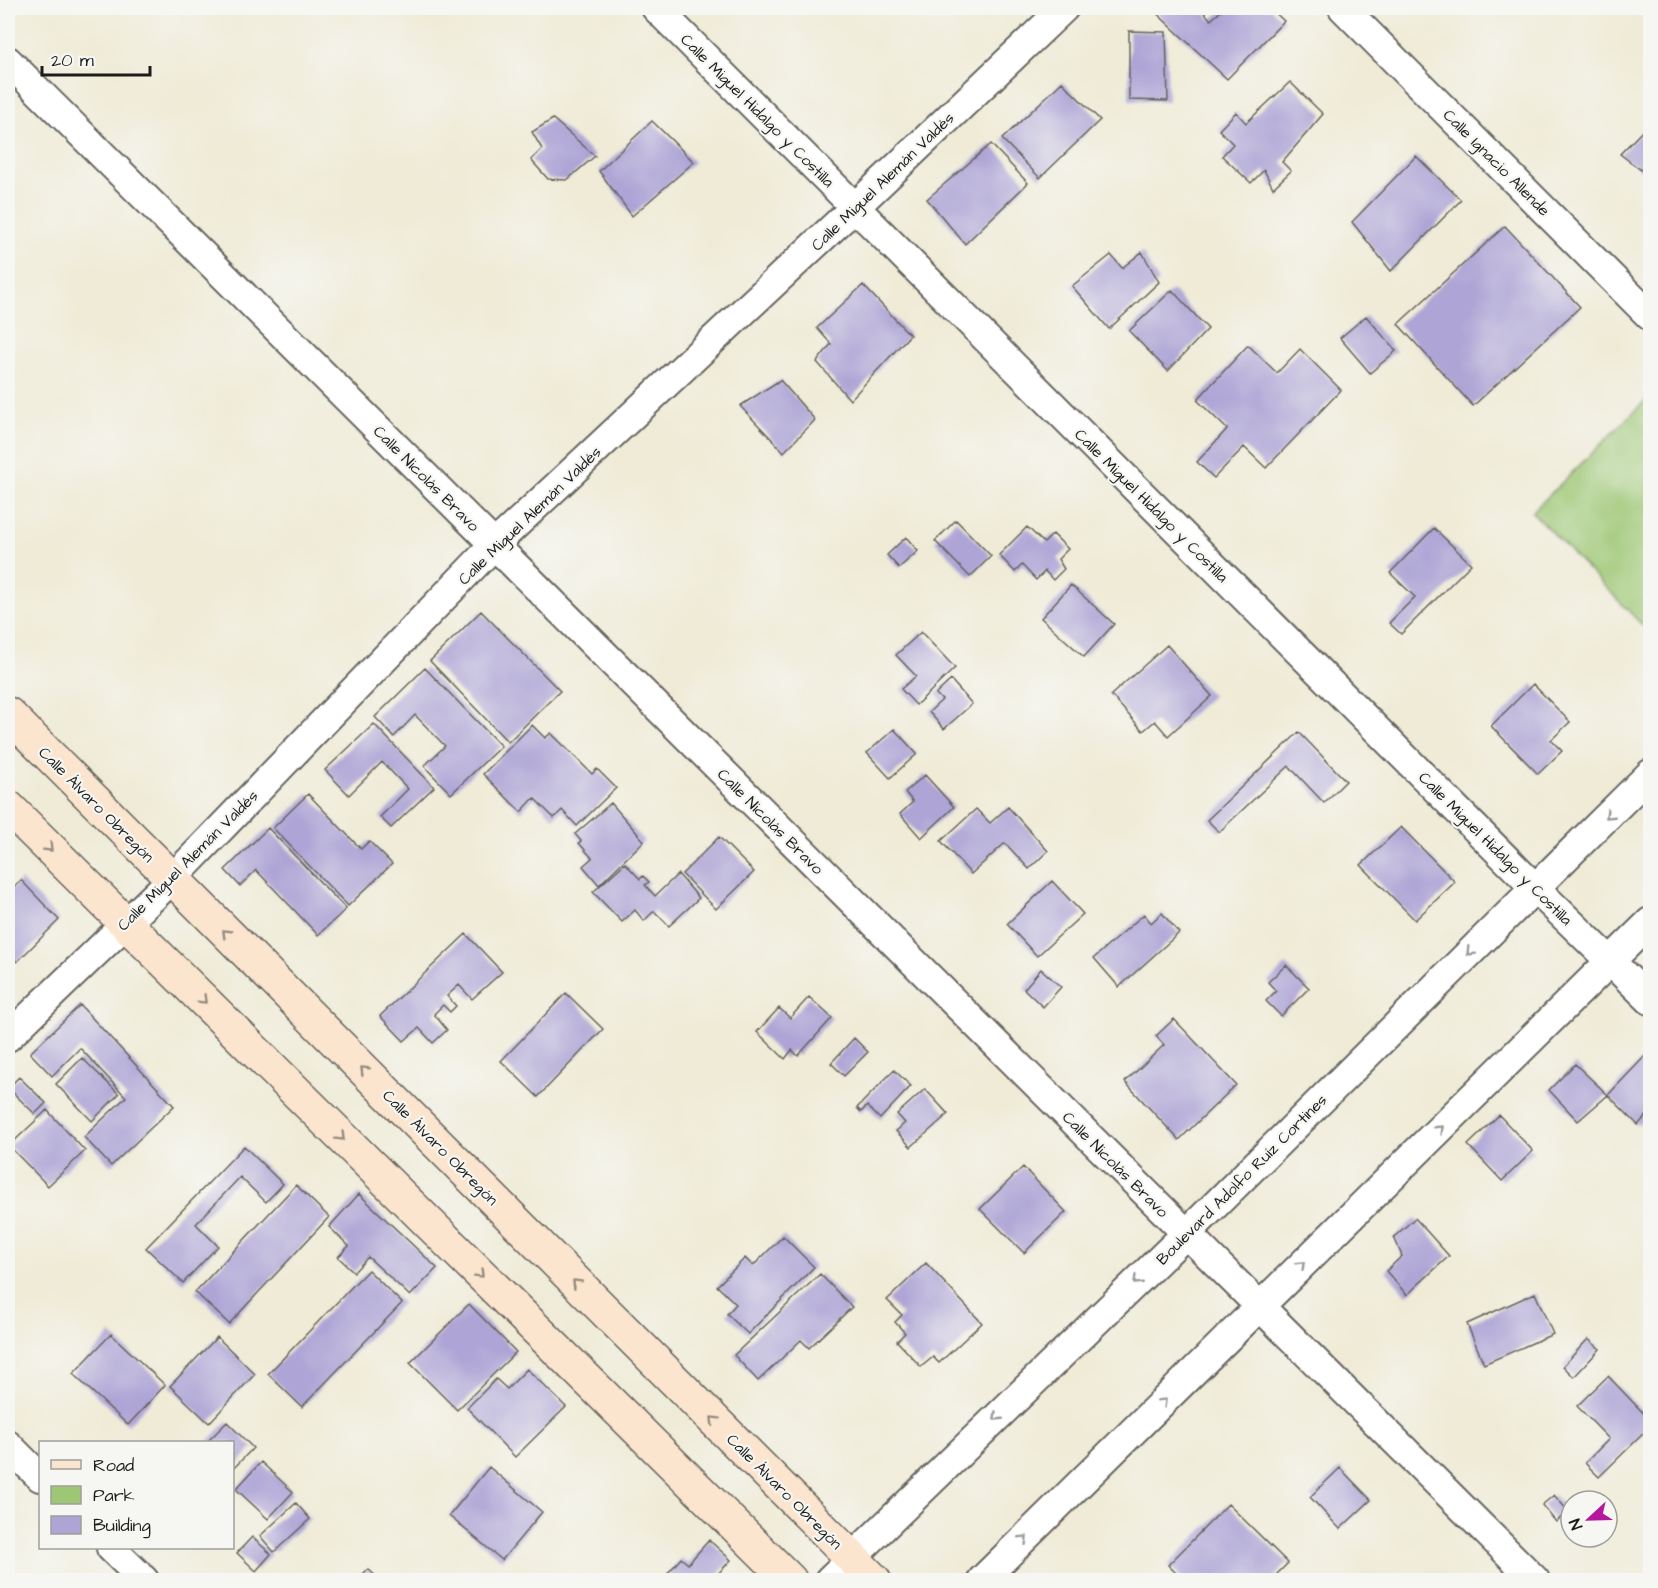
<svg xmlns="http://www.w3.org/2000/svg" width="1658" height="1588" font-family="'Architects Daughter',sans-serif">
  <rect width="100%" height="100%" fill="#f6f6f2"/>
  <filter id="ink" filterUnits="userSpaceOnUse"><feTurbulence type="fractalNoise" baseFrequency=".0167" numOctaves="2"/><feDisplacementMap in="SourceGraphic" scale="12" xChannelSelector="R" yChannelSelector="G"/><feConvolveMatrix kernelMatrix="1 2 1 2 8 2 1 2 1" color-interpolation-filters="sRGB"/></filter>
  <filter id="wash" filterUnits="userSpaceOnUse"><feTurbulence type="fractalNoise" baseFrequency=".008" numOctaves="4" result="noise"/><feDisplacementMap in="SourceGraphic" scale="24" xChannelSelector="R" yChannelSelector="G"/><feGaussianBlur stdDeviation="1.35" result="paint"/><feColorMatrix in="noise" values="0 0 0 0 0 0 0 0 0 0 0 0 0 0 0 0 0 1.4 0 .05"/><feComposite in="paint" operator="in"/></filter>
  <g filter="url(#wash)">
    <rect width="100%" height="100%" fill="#efebd7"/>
    <path fill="#9dc774" stroke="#5c7248" stroke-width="1.5" d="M1650,396V633L1532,512Z"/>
    <g id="blocks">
      <path fill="#aea5d6" d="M1151,8H1200L1211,20L1224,8H1270L1284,21L1227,79Z
        M1129,31L1166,32L1168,101L1129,100Z
        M1062,82L1100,120L1040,178L1002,139Z
        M1290,82L1323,114L1282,162L1291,171L1273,188L1264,170L1251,183L1222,156L1233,144L1219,130L1236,112L1246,123Z
        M553,119L595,156L567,180L548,179L531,160L542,149L532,132Z
        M652,121L694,162L632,216L599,171Z
        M1650,123V177L1620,154Z
        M991,144L1028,183L965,244L927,199Z
        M1416,156L1461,200L1391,271L1352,222Z
        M1505,226L1580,307L1473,406L1398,324Z
        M1142,252L1159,282L1109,329L1072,286L1111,255L1122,268Z
        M863,285L910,335L850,400L817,362L831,344L817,328Z
        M1172,290L1208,329L1168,371L1129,331Z
        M1366,316L1396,351L1370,373L1340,338Z
        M1248,345L1277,373L1300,349L1341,390L1266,468L1244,447L1214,478L1197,462L1227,429L1197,400Z
        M780,380L815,420L784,452L740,406Z
        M956,520L991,556L970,577L935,541Z
        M1027,527L1044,543L1053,534L1068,549L1058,559L1064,569L1053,580L1045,571L1036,580L1022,565L1015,572L999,555Z
        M1434,528L1471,564L1401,634L1389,623L1415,597L1390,573Z
        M906,537L918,551L899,568L887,555Z
        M1071,585L1114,624L1084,657L1041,618Z
        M481,611L560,691L508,742L430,661Z
        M921,632L955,668L916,705L901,689L916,676L896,655Z
        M1167,645L1212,696L1168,736L1155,721L1143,731L1111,695Z
        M425,668L501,746L451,794L424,766L445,746L415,715L394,737L375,717Z
        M951,680L972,704L944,729L929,712L942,700L936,694Z
        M1533,684L1570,722L1551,740L1562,751L1538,774L1491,726Z
        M374,724L434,787L391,828L380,817L408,789L382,762L349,795L325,770Z
        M532,725L545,738L551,733L592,774L597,769L616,788L577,826L562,810L554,818L534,798L521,812L483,774Z
        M894,729L917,754L890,778L867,753Z
        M1299,732L1346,781L1324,803L1289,766L1219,832L1207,820Z
        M925,775L954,807L921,838L900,814L913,802L905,792Z
        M308,794L361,849L369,841L392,864L348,906L273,828Z
        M611,803L644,841L599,885L583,866L592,858L579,843L581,841L575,834Z
        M1008,807L1048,851L1029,869L1005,843L971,874L941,841L976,809L990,823Z
        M1401,827L1455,882L1415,920L1361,865Z
        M268,828L346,909L318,935L256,870L240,886L225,870Z
        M719,837L754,872L716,909L682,874Z
        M625,863L640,879L643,876L649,882L645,885L655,896L678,874L699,898L669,926L654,911L644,921L635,910L622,922L593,892Z
        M21,880L59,920L17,962L8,952V893Z
        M1052,881L1083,914L1037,956L1007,924Z
        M1162,913L1179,933L1119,987L1094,958L1144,914L1151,923Z
        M466,934L502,972L472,999L459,985L447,996L456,1006L450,1012L443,1005L434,1014L447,1030L433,1043L419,1028L404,1041L380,1016Z
        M1286,965L1309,988L1281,1016L1266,1001L1276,991L1268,982Z
        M1041,969L1061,987L1043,1007L1024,989Z
        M566,993L603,1029L538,1097L501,1061Z
        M809,997L832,1018L798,1056L792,1050L785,1059L757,1032L779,1008L790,1018Z
        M80,1005L174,1106L111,1166L84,1137L126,1097L80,1048L52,1076L30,1053Z
        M1174,1019L1236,1085L1179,1140L1125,1082L1164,1045L1156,1036Z
        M854,1038L868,1052L844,1076L831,1063Z
        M1648,1053L1650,1055V1112L1638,1125L1608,1095Z
        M82,1058L119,1094L92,1121L56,1084Z
        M1575,1064L1608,1095L1578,1121L1549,1090Z
        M894,1070L911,1086L880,1119L867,1106L861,1112L857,1108Z
        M19,1077L46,1103L35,1114L8,1088Z
        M925,1089L948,1114L911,1147L896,1131L905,1123L897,1114Z
        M47,1110L85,1151L48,1186L9,1146Z
        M1499,1115L1533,1151L1502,1181L1468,1145Z
        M244,1146L283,1184L266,1202L240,1177L196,1224L218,1246L183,1283L146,1248Z
        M1023,1167L1066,1212L1024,1253L980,1209Z
        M296,1185L329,1217L229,1324L195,1292Z
        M359,1194L437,1268L410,1296L368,1257L354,1272L338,1257L349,1246L329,1227Z
        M1415,1218L1449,1256L1407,1295L1386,1271L1402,1256L1394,1237Z
        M783,1236L814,1267L748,1334L727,1314L736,1304L717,1286L745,1258L753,1266Z
        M926,1263L982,1323L939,1363L933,1357L921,1367L897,1341L905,1333L895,1322L902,1315L887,1300Z
        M368,1270L402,1303L302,1407L268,1374Z
        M820,1274L852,1307L809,1348L801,1340L758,1381L734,1355Z
        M1535,1293L1553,1334L1484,1364L1467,1324Z
        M469,1304L516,1352L457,1410L410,1363Z
        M111,1334L165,1385L128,1425L73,1374Z
        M217,1337L255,1374L209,1423L170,1386Z
        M1588,1339L1600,1349L1574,1377L1563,1366Z
        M527,1369L566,1407L515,1457L467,1408L496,1379L507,1389Z
        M1608,1376L1650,1420V1427L1599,1477L1585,1463L1609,1439L1577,1406Z
        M227,1422L253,1448L232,1470V1442H207Z
        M261,1462L293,1492L268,1519L236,1489Z
        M489,1467L542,1512L502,1560L449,1516Z
        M1340,1468L1371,1500L1340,1529L1310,1497Z
        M1554,1495L1568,1511L1556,1522L1542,1505Z
        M296,1503L310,1519L274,1552L260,1536Z
        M1228,1504L1288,1563L1271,1580H1183L1168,1565Z
        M252,1537L271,1554L256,1571L237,1553Z
        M709,1540L731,1560L712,1580H676L668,1573L681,1558L688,1564Z
        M368,1569L380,1580H350L354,1576L357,1580Z"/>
    </g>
  </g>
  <g filter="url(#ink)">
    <use href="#blocks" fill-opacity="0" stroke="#66645d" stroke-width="1.5"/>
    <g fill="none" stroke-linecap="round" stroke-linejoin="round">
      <defs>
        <path id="street" d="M656,8L1535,888L1650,1000
          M1343,8L1650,316
          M8,61L1535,1580
          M8,1037L172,879L494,545L854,208L1064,8
          M8,1445L40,1477
          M111,1548L144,1580
          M829,1580L1186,1234L1650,774
          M982,1580L1650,922"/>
        <path id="secondary" d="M8,714L874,1580
          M8,807L790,1580"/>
      </defs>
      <use href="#street" stroke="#66645d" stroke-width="32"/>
      <use href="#secondary" stroke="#66645d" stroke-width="36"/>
      <use href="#street" stroke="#fff" stroke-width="28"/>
      <use href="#secondary" stroke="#fbe5cf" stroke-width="33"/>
    </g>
    <defs><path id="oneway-chevron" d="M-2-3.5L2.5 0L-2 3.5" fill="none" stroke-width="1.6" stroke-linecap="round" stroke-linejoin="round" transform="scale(1.5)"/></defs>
    <g stroke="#999">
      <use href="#oneway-chevron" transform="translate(1609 815) rotate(136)"/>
      <use href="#oneway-chevron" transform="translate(1470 952) rotate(135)"/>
      <use href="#oneway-chevron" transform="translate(1440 1129) rotate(-44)"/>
      <use href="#oneway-chevron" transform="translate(1301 1265) rotate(-44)"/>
      <use href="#oneway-chevron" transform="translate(1137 1281) rotate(136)"/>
      <use href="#oneway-chevron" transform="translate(1163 1402) rotate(-45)"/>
      <use href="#oneway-chevron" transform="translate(997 1417) rotate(136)"/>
      <use href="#oneway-chevron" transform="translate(1024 1539) rotate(-45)"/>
    </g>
    <g stroke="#978b7e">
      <use href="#oneway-chevron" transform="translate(49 848) rotate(45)"/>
      <use href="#oneway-chevron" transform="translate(226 933) rotate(-135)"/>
      <use href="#oneway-chevron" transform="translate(203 1000) rotate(45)"/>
      <use href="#oneway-chevron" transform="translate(364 1070) rotate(-135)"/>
      <use href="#oneway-chevron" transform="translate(341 1137) rotate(45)"/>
      <use href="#oneway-chevron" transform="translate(480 1274) rotate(45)"/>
      <use href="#oneway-chevron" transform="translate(576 1283) rotate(-135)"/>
      <use href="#oneway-chevron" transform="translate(714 1420) rotate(-135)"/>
    </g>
  </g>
  <g text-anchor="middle" stroke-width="4.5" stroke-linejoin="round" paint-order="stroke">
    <g font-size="16" fill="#1c1c1c" stroke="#f6f6f2">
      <text transform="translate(758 110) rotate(45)" y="6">Calle Miguel Hidalgo y Costilla</text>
      <text transform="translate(1497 162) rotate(45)" y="6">Calle Ignacio Allende</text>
      <text transform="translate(882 181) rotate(-44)" y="6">Calle Miguel Alemán Valdés</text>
      <text transform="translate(427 478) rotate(45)" y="6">Calle Nicolás Bravo</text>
      <text transform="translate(1152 505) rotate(45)" y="6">Calle Miguel Hidalgo y Costilla</text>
      <text transform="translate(529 515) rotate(-44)" y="6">Calle Miguel Alemán Valdés</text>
      <text transform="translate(97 804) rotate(45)" y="6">Calle Álvaro Obregón</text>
      <text transform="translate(771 821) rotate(45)" y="6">Calle Nicolás Bravo</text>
      <text transform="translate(1496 848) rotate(45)" y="6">Calle Miguel Hidalgo y Costilla</text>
      <text transform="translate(187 860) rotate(-45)" y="6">Calle Miguel Alemán Valdés</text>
      <text transform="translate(441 1147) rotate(45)" y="6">Calle Álvaro Obregón</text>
      <text transform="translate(1116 1164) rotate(45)" y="6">Calle Nicolás Bravo</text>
      <text transform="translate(1241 1179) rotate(-45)" y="6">Boulevard Adolfo Ruíz Cortines</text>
      <text transform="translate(785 1491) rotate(45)" y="6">Calle Álvaro Obregón</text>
    </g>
  </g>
  <rect width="1658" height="1588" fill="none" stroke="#f6f6f2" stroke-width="30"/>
  <rect x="39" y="1441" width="195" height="108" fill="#f6f6f2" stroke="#9f9f9c" stroke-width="1.5"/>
  <rect x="51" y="1460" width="30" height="9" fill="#fbe5cf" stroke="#9f9f9c" stroke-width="1.5"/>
  <text x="93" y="1471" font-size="18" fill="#1c1c1c">Road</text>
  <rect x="51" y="1486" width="30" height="18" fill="#9dc774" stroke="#9f9f9c" stroke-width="1.5"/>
  <text x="93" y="1501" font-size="18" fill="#1c1c1c">Park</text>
  <rect x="51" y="1516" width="30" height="18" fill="#aea5d6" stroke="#9f9f9c" stroke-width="1.5"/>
  <text x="93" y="1531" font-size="18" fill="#1c1c1c">Building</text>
  <g transform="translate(1589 1519) rotate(248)"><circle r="28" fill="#f6f6f2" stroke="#9f9f9c" stroke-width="1.5"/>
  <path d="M0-4.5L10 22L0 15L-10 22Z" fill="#b5179e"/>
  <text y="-9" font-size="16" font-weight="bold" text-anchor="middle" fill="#1c1c1c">N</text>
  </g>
  <path d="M42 66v9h108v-9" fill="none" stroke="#1c1c1c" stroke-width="3"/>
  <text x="51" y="66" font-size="18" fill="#1c1c1c" stroke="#f6f6f2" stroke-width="4.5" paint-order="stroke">20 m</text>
</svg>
